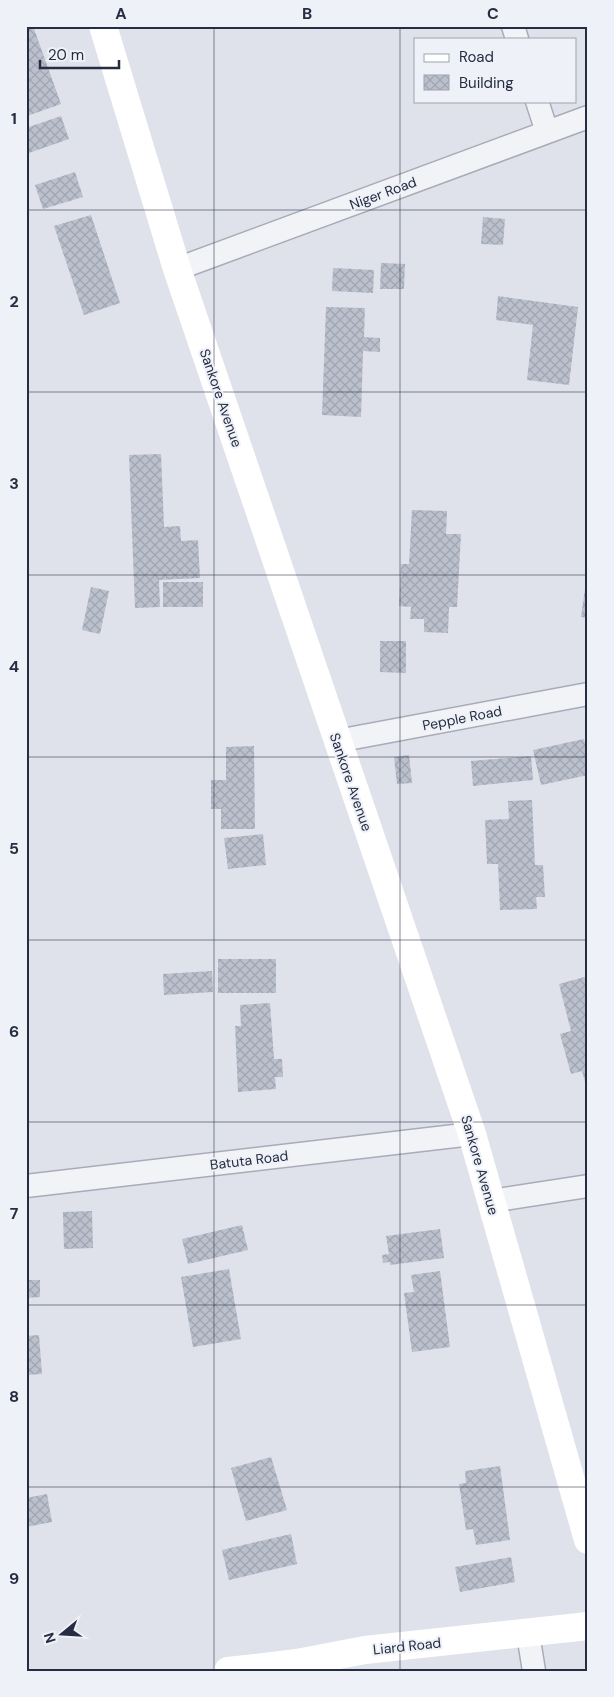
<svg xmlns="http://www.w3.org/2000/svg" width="614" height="1697" font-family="'DM Sans',sans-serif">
  <defs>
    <pattern id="building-cross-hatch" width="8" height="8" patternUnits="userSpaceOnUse" patternTransform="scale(1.25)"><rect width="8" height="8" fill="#bbc0cd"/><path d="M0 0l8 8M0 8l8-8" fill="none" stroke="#a1a5b1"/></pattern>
  </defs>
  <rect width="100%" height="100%" fill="#dfe2ea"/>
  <path fill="url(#building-cross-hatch)" d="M26,26H33L61,104L27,116Z
    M61,116L69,139L29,153L26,143V128Z
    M75,172L83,197L43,209L35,185Z
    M91,215L120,303L84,315L54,226Z
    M483,217L505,219L503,245L481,244Z
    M381,263L405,264L404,289H380Z
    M333,268L374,270L373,293L332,291Z
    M498,296L578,307L569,385L527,380L533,325L496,320Z
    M326,307L365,308L364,337L380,338V352L363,351L361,417L322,415Z
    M161,454L164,527L180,526L181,541L198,540L200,578L159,580L160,607L135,608L129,455Z
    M412,510L447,511L446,534H461L457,607H449L448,633L424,632V619H410L411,607L399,606L401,564H409Z
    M163,582H203V607H163Z
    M91,587L109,591L100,634L82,630Z
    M585,589L588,590V618L581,617Z
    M380,641H406V673L380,672Z
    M584,739L588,758V775L541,785L533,750Z
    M254,746L255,829H221V809H211V780H226V747Z
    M409,755L412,783L397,784L394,757Z
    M531,756L533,780L473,786L471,761Z
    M532,800L535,865H543L545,897H536L537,909L500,910L498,864H487L485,820L509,819L508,801Z
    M263,834L266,865L228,869L224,838Z
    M218,959H276V993H218Z
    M212,971L213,992L164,995L163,974Z
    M588,976V1081L585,1082L582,1071L571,1074L560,1034L571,1031L559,984Z
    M270,1003L274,1059H282L283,1077H275L276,1089L238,1092L235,1026H241L240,1005Z
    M92,1211L93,1248L64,1249L63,1212Z
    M242,1225L248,1250L188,1264L182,1239Z
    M440,1229L444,1258L390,1265V1262L383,1263L382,1255L389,1254L386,1236Z
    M229,1269L241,1339L193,1347L181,1277Z
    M440,1271L450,1347L412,1352L404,1293L414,1292L411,1275Z
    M26,1280H40V1297L26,1298Z
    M39,1335L42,1374L26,1375V1336Z
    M271,1457L287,1510L246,1521L231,1468Z
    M500,1466L510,1540L476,1545L473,1529L466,1530L459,1484L466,1483L465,1471Z
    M47,1494L52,1522L26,1527V1498Z
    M291,1534L297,1564L229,1580L222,1550Z
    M511,1557L515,1582L460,1592L455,1567Z"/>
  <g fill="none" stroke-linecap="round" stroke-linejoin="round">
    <defs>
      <path id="street" d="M513,26L517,39
        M537,101L547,132
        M177,269L588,117
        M337,741L588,694
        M26,1186L472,1134
        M491,1201L588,1186
        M528,1634L534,1671"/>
    </defs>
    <use href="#street" stroke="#a8acb8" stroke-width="25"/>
    <use href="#street" stroke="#f2f3f7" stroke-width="22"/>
    <path stroke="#fff" stroke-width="28" d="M103,26L177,269L472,1134L588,1540
      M228,1671L297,1663L365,1650L588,1626"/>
  </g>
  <path fill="none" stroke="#262d42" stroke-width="1" stroke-opacity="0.55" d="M214,26V1671M400,26V1671M26,210H588M26,392H588M26,575H588M26,757H588M26,940H588M26,1122H588M26,1305H588M26,1487H588"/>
  <g text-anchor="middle" stroke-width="4" stroke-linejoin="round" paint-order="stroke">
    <g font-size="14" fill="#262d42" stroke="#eef1f7">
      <text transform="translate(383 193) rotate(-20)" y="5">Niger Road</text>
      <text transform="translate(221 398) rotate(71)" y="5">Sankore Avenue</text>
      <text transform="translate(462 718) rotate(-11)" y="5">Pepple Road</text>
      <text transform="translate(351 782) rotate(71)" y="5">Sankore Avenue</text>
      <text transform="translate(249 1160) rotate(-7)" y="5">Batuta Road</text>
      <text transform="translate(480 1165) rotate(74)" y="5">Sankore Avenue</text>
      <text transform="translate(407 1646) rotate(-6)" y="5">Liard Road</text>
    </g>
  </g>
  <rect width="614" height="1697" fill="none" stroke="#eef1f7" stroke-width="55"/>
  <rect x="414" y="38" width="162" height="65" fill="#eef1f7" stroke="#9ea3af"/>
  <rect x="424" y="54" width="25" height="8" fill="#ffffff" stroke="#9ea3af"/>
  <text x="459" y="62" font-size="15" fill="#262d42">Road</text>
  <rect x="424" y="75" width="25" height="15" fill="url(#building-cross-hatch)" stroke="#9ea3af"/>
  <text x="459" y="88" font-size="15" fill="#262d42">Building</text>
  <g transform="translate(62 1634) rotate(252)" stroke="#eef1f7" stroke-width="4" paint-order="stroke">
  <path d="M0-4L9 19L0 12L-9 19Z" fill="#262d42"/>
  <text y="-8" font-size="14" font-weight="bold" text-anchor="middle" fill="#262d42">N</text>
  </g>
  <path d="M40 60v8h79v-8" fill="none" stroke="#262d42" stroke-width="2.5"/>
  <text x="48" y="60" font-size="15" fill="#262d42" stroke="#eef1f7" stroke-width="4" paint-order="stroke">20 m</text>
  <rect x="28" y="28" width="558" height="1642" fill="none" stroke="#262d42" stroke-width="2"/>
  <g font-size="16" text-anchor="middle" font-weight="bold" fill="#262d42">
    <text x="121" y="19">A</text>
    <text x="307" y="19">B</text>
    <text x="493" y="19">C</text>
    <text x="14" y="124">1</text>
    <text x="14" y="307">2</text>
    <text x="14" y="489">3</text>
    <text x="14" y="672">4</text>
    <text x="14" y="854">5</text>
    <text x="14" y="1037">6</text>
    <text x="14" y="1219">7</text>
    <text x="14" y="1402">8</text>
    <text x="14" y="1584">9</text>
  </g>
</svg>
